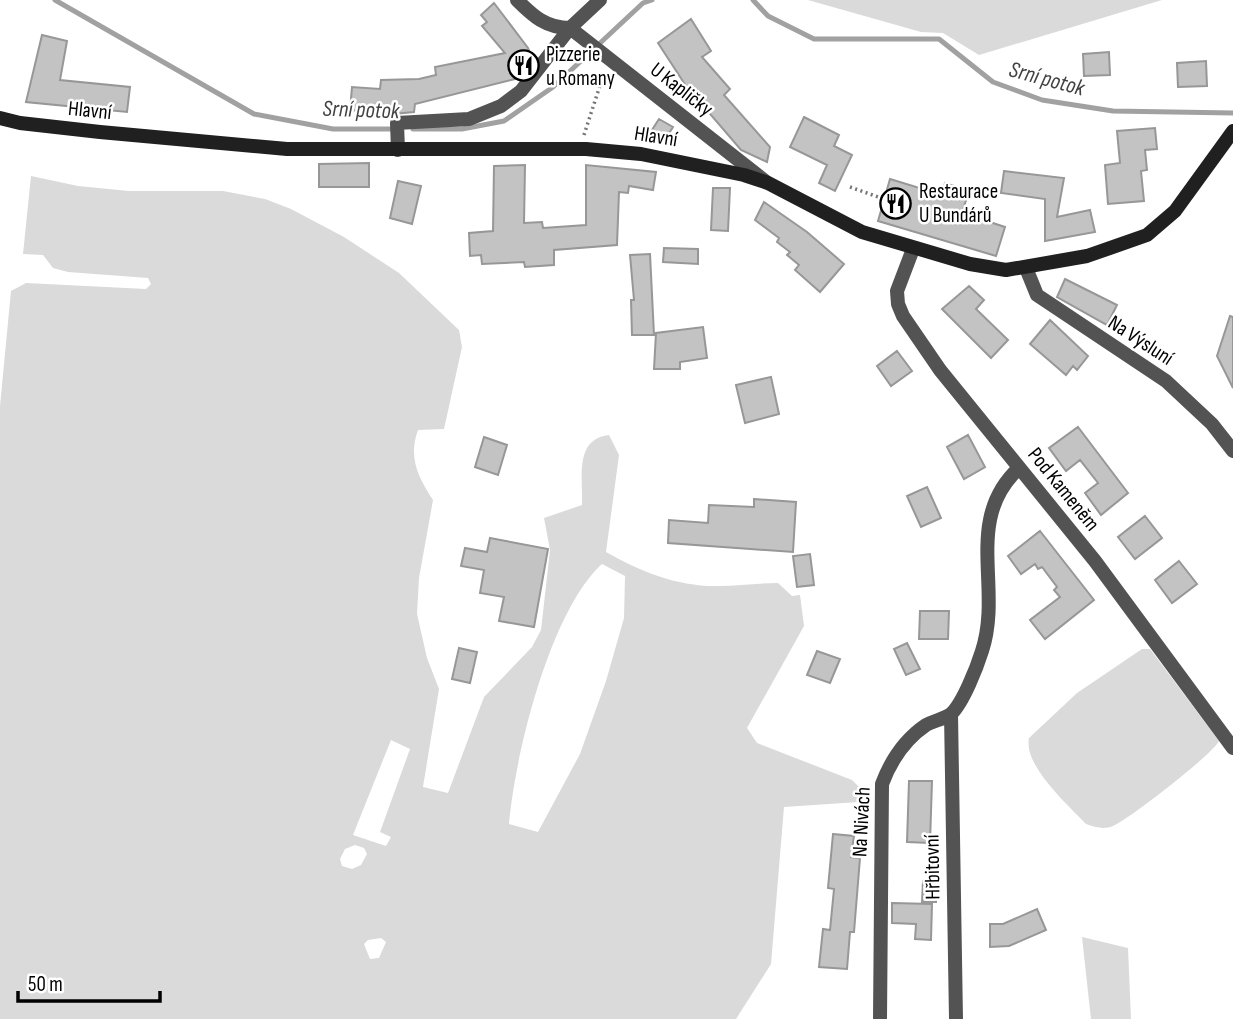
<svg xmlns="http://www.w3.org/2000/svg" width="1233" height="1019" font-family="'Sofia Sans Condensed',sans-serif">
  <rect width="100%" height="100%" fill="#fff"/>
  <path fill="#dadada" fill-rule="evenodd" d="M808,0H1162L979,55L943,33L921,32Z
    M31,176L78,186L129,191H223L265,199L291,209L344,237L399,273L459,330L462,347L444,429L418,430C408,457 418,477 433,500L419,578L417,614L427,658L439,689L423,787L448,793L484,697L532,647L541,630L550,550L544,518L582,505C583,478 574,439 609,435L619,455L606,552C641,572 679,587 719,586C739,586 758,583 778,583L792,596L800,595L804,626L747,728L757,743L852,780L860,788L859,802L784,807L771,964L736,1019H0V406L11,291L26,283L146,289L151,284L148,278L68,272L53,268L43,255L23,254ZM602,564L625,576L624,618L606,681L580,754L538,832L509,824C515,755 550,611 602,564ZM391,740L410,749L380,832L391,837L386,846L353,835ZM355,845L364,848L367,854L361,865L352,869L342,866L340,859L345,849ZM381,938L386,942L379,958L370,959L364,944L368,940Z
    M1142,649H1150L1219,741C1213,754 1128,820 1113,826C1103,830 1095,827 1086,824C1068,805 1023,765 1029,738L1077,693Z
    M1082,937L1128,948L1131,1019H1091Z"/>
  <g fill="none" stroke-linecap="round" stroke-linejoin="round">
    <path stroke="#a1a1a1" stroke-width="5" d="M55,0L254,114L333,129H396
      M753,0L768,16L814,39H939L993,82L1042,100L1113,111L1233,113
      M413,129H462L504,121L553,87L643,3L652,0"/>
  </g>
  <path fill="#c3c3c3" stroke="#979797" stroke-width="2" d="M494,3L528,48L533,60L519,78L415,104L414,112L393,114L350,110L352,87L380,89L381,80L419,79L436,75L435,67L505,53L482,26L487,22L481,15Z
    M691,19L711,51L702,57L730,89L724,95L770,147L767,162L741,150L686,86L658,43Z
    M42,35L67,41L60,80L130,87L127,112L26,102Z
    M1109,52L1110,75L1084,76L1083,54Z
    M1206,61L1207,86L1178,87L1177,63Z
    M804,117L839,135L834,146L852,155L835,191L819,183L827,165L790,147Z
    M659,119L673,127L664,141L650,133Z
    M1155,128L1157,149L1145,150L1147,170L1141,171L1144,201L1108,204L1105,165L1120,163L1117,131Z
    M369,163V187H319V164Z
    M525,165L524,223L542,222L543,228L586,225V165L656,172L653,190L629,186L628,193L619,192L617,245L554,250V265L525,267L524,262L482,264L481,255L470,256L469,233L493,231L494,166Z
    M1004,171L1064,178L1057,217L1090,210L1095,232L1045,241V199L1001,193Z
    M890,179L942,195L945,183L969,191L962,213L1005,227L996,256L878,221Z
    M398,181L421,186L412,224L390,218Z
    M713,188H730L728,231L711,230Z
    M764,202L807,232L844,264L820,292L795,270L799,265L787,255L790,252L777,242L779,238L755,220Z
    M664,248L698,249V264L663,262Z
    M650,254L654,335H632L631,300H634L630,255Z
    M1065,279L1117,305L1107,325L1057,297Z
    M969,286L984,300L976,309L1008,340L991,358L942,309Z
    M1230,316L1233,317V388L1217,356Z
    M1050,320L1088,356L1077,370L1073,366L1066,375L1030,344Z
    M703,327L707,358L680,362V369H654L656,333Z
    M897,351L912,371L891,386L877,366Z
    M771,377L779,414L745,423L736,385Z
    M1078,427L1128,493L1101,515L1085,493L1098,483L1080,460L1066,471L1049,448Z
    M968,435L985,467L964,479L947,447Z
    M484,437L507,445L498,475L475,467Z
    M927,487L941,518L921,527L907,496Z
    M754,499L796,502L793,552L668,543L669,520L708,523L709,505L754,507Z
    M1145,516L1162,538L1135,559L1118,537Z
    M1040,531L1094,600L1045,639L1030,620L1060,597L1054,590L1057,587L1042,567L1038,569L1035,564L1021,574L1008,556Z
    M490,538L548,549L534,627L499,621L504,597L480,593L484,570L461,566L465,548L487,552Z
    M810,554L814,585L797,587L793,556Z
    M1179,561L1197,584L1172,603L1155,580Z
    M920,611H949L948,639H919Z
    M907,643L920,669L906,675L894,649Z
    M459,648L477,652L470,683L452,679Z
    M817,651L840,659L830,683L807,675Z
    M909,781H932L930,843L907,842Z
    M833,834L854,836L851,857L860,858L854,932H850L847,969L819,967L823,929L830,930L834,889L828,888Z
    M923,881H937L936,902H922Z
    M892,903L932,904L931,940L915,939L916,924L892,923Z
    M1037,909L1046,930L1009,946L990,947V924H1003Z"/>
  <g fill="none" stroke-linecap="round" stroke-linejoin="round">
    <path stroke="#757575" stroke-width="3.5" stroke-dasharray="2 3.5" stroke-linecap="butt" d="M584,135L603,76
      M850,187L884,199"/>
    <path stroke="#535353" stroke-width="14" d="M517,0C533,16 546,28 570,28L765,181
      M398,150L397,123L469,119L501,106L521,91L570,28L600,0
      M913,249L897,291L898,304L903,316L940,370L1095,561L1233,748
      M1026,268L1037,295L1166,381L1212,424L1233,451
      M951,714L956,1019
      M880,1019L882,784C891,760 904,740 926,725C933,721 944,719 951,714C963,703 977,667 982,651C1003,587 963,520 1019,468"/>
    <path stroke="#202020" stroke-width="14" d="M0,118L20,123L100,132L287,149H586L641,154L744,175L768,183L862,232L970,264L1006,270L1087,256L1147,235L1175,211L1233,131"/>
  </g>
  <defs>
    <symbol id="restaurant-ring" viewBox="-11 -11 22 22"><circle r="9.5" fill="#fff" stroke="#000" stroke-width="1.5"/><path d="M-5-6h1v4h1v-4h1v4h1v-4h1v5L-1.5 .5V6h-2V.5L-5-1ZM5-6V6H3V1.5H1.5Q1.5-4 5-6Z" fill="#000"/></symbol>
  </defs>
  <g fill-rule="evenodd">
    <use href="#restaurant-ring" x="506" y="48" width="35" height="35"/>
    <use href="#restaurant-ring" x="878" y="186" width="35" height="35"/>
  </g>
  <g text-anchor="middle" stroke-width="5" stroke-linejoin="round" paint-order="stroke">
    <g font-size="21" fill="#000" stroke="#fff" text-anchor="start">
      <text x="546" y="61">Pizzerie<tspan x="546" dy="24">u Romany</tspan></text>
      <text x="919" y="198">Restaurace<tspan x="919" dy="24">U Bundárů</tspan></text>
    </g>
    <g font-size="21" fill="#000" stroke="#fff">
      <text transform="translate(682 89) rotate(38)" y="7">U Kapličky</text>
      <text transform="translate(90 110) rotate(6)" y="7">Hlavní</text>
      <text transform="translate(656 136) rotate(9)" y="7">Hlavní</text>
      <text transform="translate(1141 340) rotate(33)" y="7">Na Výsluní</text>
      <text transform="translate(1064 489) rotate(51)" y="7">Pod Kameněm</text>
      <text transform="translate(861 822) rotate(-87)" y="7">Na Nivách</text>
      <text transform="translate(932 867) rotate(-91)" y="7">Hřbitovní</text>
    </g>
    <g font-size="23" font-style="italic" fill="#424242" stroke="#fff">
      <text transform="translate(1047 78) rotate(15)" y="8">Srní potok</text>
      <text transform="translate(361 109) rotate(2)" y="8">Srní potok</text>
    </g>
  </g>
  <path d="M18 991v10h142v-10" fill="none" stroke="#000000" stroke-width="3.5"/>
  <text x="28" y="991" font-size="21" fill="#000000" stroke="#ffffff" stroke-width="5" paint-order="stroke">50 m</text>
</svg>
